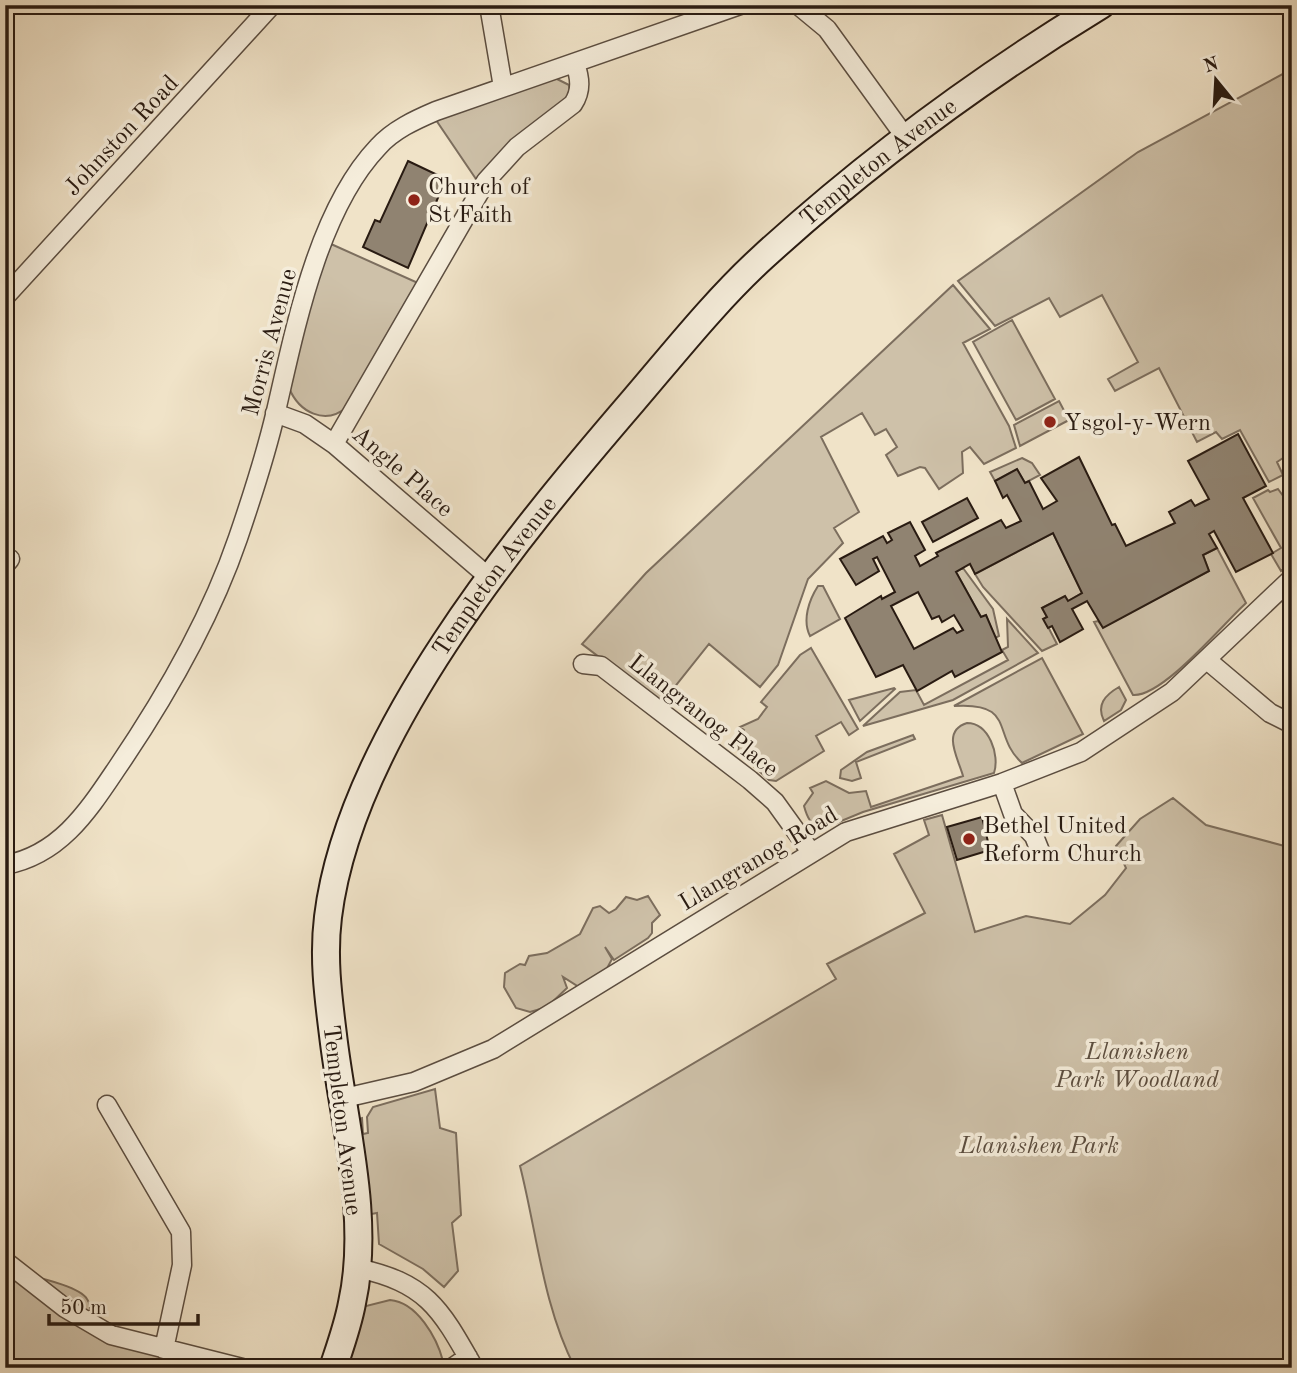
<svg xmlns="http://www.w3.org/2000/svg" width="1297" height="1373" font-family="'Old Standard TT',serif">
  <rect width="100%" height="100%" fill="#f0e3c8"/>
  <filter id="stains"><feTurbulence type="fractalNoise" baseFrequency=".00286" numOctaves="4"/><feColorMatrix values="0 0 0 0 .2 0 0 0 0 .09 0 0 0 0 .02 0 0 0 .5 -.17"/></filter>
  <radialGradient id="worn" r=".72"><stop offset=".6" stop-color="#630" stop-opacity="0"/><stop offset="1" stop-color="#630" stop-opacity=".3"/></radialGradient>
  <path fill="#cec1a9" stroke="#7c6e5e" stroke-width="2" d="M1292,69V452L1277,462L1283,475L1269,482L1240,430L1222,439L1216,432L1197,442L1159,368L1115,391L1108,379L1138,362L1102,295L1060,317L1049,298L995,326L958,281L1138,152Z
    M555,78L569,85L570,98L478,182L436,120Z
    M331,244L418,283L347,407C325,426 299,412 289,388L313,293Z
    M953,285L990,329L963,343L1009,426L1016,448L984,464L970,447L962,452L963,473L939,489L925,468L920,467L898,476L886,455L897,447L886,429L875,435L862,413L821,437L859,512L834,528L843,543L808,579L778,665L760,687L709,644L661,704L582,644L646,573Z
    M1012,320L1055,399L1016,420L973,342Z
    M1059,401L1069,420L1020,446L1014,425Z
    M1022,458L1032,463L1040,475L1025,483L1017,469L995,481L990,472Z
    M1278,489L1292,508V562L1281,571L1271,554L1281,548L1253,498L1268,490L1270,492Z
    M1053,533L1082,593L1068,601L1065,596L1042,608L1047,617L1044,619L1057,644L1042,651L983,587L975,574Z
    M1217,548L1246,603C1223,624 1163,697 1133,695L1094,622L1098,621L1103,627L1209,571L1203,555Z
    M963,568L993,609L999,636L995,638L986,615L981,617L956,572Z
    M818,586H823L840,619L810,636C802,620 809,600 818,586Z
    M1007,619L1038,653L953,700L863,726L900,692L916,690L924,705L1008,660L1002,650L1008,647Z
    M811,648L858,729L849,735L841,722L816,736L824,751L776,781L769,780L739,753L738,744L744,730L740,727L758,719L767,707L761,702L800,655Z
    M1042,658L1083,734L1022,763C991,735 1017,702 954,706Z
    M1119,687L1126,700L1121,710L1104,721C1096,705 1105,695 1119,687Z
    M894,688L895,689L860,721L849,700Z
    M967,723C989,723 1000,755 994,773L863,812L822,829C811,826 807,817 804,806L813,793L810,788L826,781L849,793L866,791L871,807L963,776C958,758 941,731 967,723Z
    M913,735L915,739L856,762L861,778L852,781L840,778L841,770L867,752Z
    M1173,798L1206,825L1292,848V1368H575C543,1306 537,1233 520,1166L836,979L827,964L925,913L894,854L929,835L924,820L942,815L975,932L1026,916L1070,924L1105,895L1126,868L1116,846L1140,819Z
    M648,896L660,915L652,923V933L648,938L614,960L605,947L612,959L605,972L579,987L563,977L567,988L547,1007L530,1012L516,1008L504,987L505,973L520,964L525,965L529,956L547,953L580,934L593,908L600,906L609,913L616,909L626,897L637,900Z
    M435,1089L440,1128L456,1133L461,1215L452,1223L458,1271L444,1287L423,1269L379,1244L377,1213L371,1214L372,1229H366L356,1120L362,1118L363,1134L368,1133L367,1117L373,1107Z
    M5,1269C23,1275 78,1284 87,1299C93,1308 91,1321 89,1331L226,1368H18L5,1352Z
    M390,1300C417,1302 437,1338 443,1361L438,1368H336L358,1308Z"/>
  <path fill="#908371" stroke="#291b12" stroke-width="2" fill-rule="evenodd" d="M408,161L446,179L408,268L363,247L375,220L380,222Z
    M1238,434L1266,486L1243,498L1273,553L1236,572L1214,531L1209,534L1217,548L1203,555L1209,571L1103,628L1087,601L1072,609L1083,629L1060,642L1052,626L1048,628L1043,619L1047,617L1042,608L1065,596L1068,601L1082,593L1053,533L975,574L970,564L956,572L981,617L986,615L1002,652L955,677L952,671L917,691L903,665L876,677L845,618L881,596L882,599L895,592L877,557L873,559L879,571L856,585L840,559L883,536L887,543L892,540L888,533L910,522L925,550L915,556L920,566L938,556L936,553L1001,520L1006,528L1021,521L1007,495L1003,498L995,481L1017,469L1025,483L1029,481L1043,509L1057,501L1041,478L1079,457L1112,525L1115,524L1126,546L1175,523L1169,512L1191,500L1195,506L1209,499L1188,461ZM918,592L932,619L939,616L942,622L954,615L963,630L957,633L953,628L914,649L891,606Z
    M967,498L978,518L933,542L922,522Z
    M982,817L990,850L957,860L947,827Z"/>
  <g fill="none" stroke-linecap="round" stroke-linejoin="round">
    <defs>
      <path id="street" d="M489,5L503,87
        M798,5L827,29L906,138
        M5,6L7,5
        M5,297L272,5
        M275,413L305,424L334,444L491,579
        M334,444L486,181L517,147L573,104C582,90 580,78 575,63
        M5,565L10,559
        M1207,660L1270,713L1292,724
        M583,664L601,666L750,780L775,802L811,852
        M1002,783L1013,814L1034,836L1040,851
        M5,865C60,855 88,811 117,768C166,696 210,620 238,538C252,497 266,454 276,411C295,329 318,210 378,147C393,130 415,120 436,111L740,5
        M340,1099L414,1082L493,1049L846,832L1002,783L1081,752L1172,692L1292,578
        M107,1105L181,1232L182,1265L164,1349
        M5,1261L65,1308L111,1335L242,1368
        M357,1268C427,1283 440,1308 474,1368
        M452,1368L468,1357"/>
      <g id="secondary">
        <path id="s1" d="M333,1368C340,1347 348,1325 352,1303C371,1217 343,1121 333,1035C328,995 323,957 328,917C350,737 517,536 633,401C675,352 716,300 763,257C867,162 981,78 1101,5"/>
      </g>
    </defs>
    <use href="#street" stroke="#5b4d40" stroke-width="21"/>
    <use href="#secondary" stroke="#291b12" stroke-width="30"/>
    <use href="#street" stroke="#f5eddb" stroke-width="18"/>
    <use href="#secondary" stroke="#f5eddb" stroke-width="26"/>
  </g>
  <g fill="#8f2418" stroke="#f5eddb" stroke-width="2.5">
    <circle cx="414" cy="200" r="7"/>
    <circle cx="1050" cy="422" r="7"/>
    <circle cx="969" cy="839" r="7"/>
  </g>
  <g text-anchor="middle" stroke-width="7" stroke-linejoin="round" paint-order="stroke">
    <g font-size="24" fill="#291b12" stroke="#f5eddb">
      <text transform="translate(121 135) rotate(-47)" y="8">Johnston Road</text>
      <text dy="8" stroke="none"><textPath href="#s1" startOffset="1407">Templeton Avenue</textPath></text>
      <text transform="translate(269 342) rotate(-75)" y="8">Morris Avenue</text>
      <text transform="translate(403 471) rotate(41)" y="8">Angle Place</text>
      <text dy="8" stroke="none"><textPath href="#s1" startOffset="840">Templeton Avenue</textPath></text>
      <text transform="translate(704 715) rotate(38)" y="8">Llangranog Place</text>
      <text transform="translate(758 858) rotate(-31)" y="8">Llangranog Road</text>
      <text transform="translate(343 1120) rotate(83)" y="8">Templeton Avenue</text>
    </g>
    <g font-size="24" fill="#291b12" stroke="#f5eddb" text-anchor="start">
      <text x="428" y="194">Church of<tspan x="428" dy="28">St Faith</tspan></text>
      <text x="1064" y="430">Ysgol-y-Wern</text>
      <text x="983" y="833">Bethel United<tspan x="983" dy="28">Reform Church</tspan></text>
    </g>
    <g font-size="24" font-style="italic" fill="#5b4d3f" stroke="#f5eddb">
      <text x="1137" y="1059">Llanishen<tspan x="1137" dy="28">Park Woodland</tspan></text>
      <text x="1039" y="1153">Llanishen Park</text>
    </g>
  </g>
  <rect width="1297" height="1373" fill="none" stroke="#f0e3c8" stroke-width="28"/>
  <rect x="7" y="7" width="1283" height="1359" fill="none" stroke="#291b12" stroke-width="3.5"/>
  <rect x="14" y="14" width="1269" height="1345" fill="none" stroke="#291b12" stroke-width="2"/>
  <g transform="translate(1216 80) rotate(342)" stroke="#f5eddb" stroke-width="5" paint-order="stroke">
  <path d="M0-5L12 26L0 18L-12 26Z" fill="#291b12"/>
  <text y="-10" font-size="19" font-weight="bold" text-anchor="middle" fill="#291b12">N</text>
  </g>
  <path d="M49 1314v10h149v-10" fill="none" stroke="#291b12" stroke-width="3.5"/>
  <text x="60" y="1314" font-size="21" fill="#291b12" stroke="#f5eddb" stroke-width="5" paint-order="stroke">50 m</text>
  <rect width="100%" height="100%" filter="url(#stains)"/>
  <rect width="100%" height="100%" fill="url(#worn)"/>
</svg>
